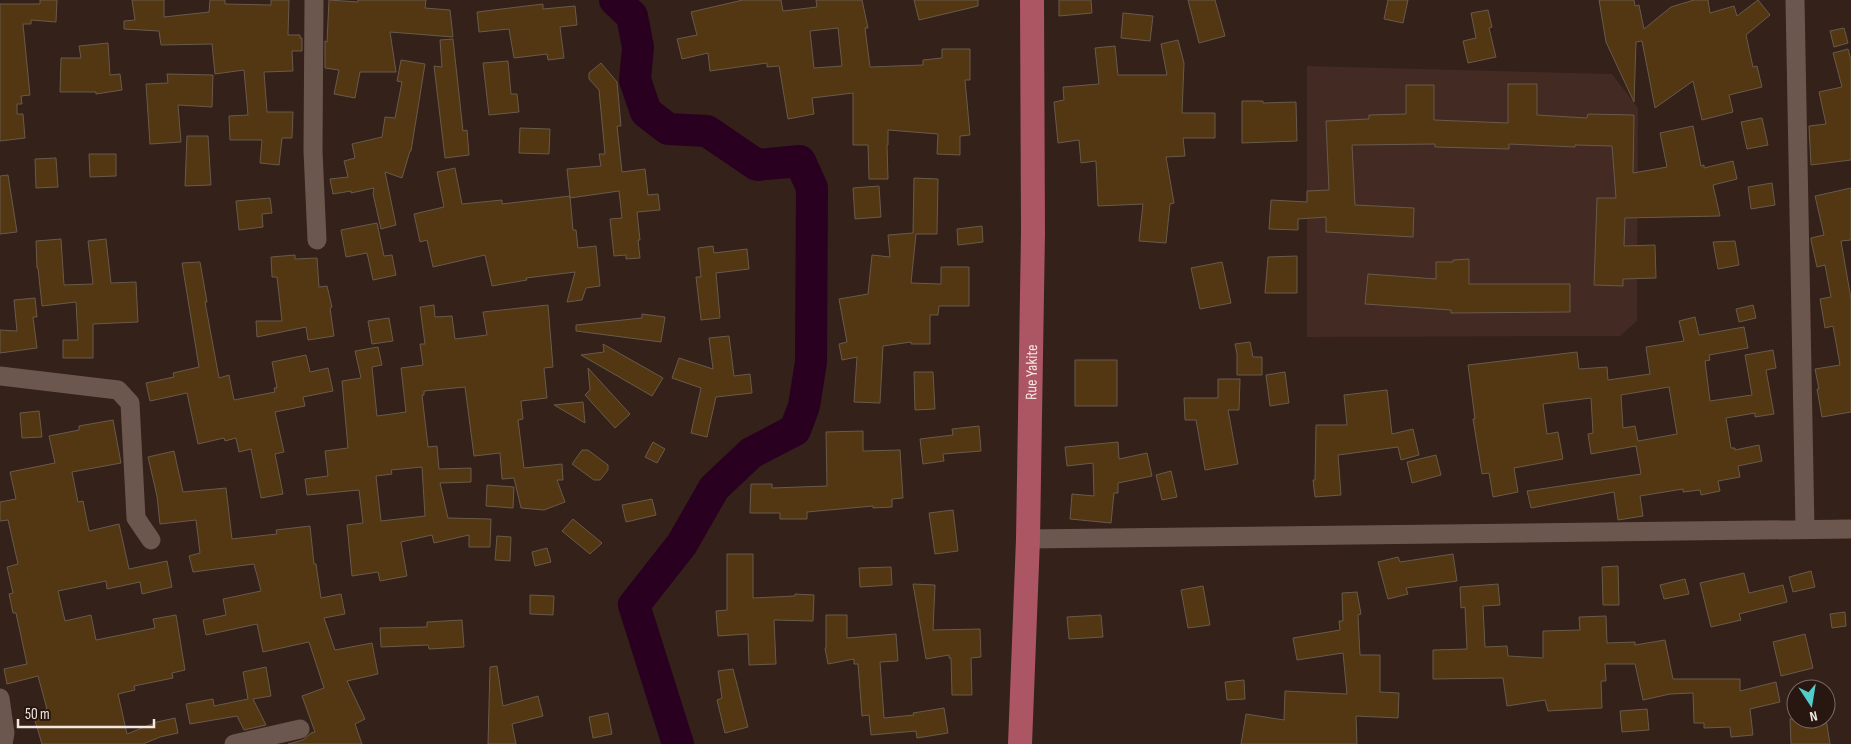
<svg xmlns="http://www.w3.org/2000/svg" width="1851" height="744" font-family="'Sofia Sans Condensed',sans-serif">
  <rect width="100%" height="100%" fill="#33211a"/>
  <path fill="#432a22" d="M1307,66L1612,74L1638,108L1637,321L1620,336L1307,337Z"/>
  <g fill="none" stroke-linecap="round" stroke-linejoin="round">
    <path stroke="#2a0020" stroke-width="32" d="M615,0L632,16L638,47L635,80L646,112L668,129L707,131L757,165L800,161L812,188L811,362L804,406L795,430L751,453L714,488L682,544L634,605L678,744"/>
  </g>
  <path fill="#533713" stroke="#685a4a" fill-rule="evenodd" d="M40,0H57L56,22L31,20V24H23L30,95L21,96L22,104H17V114H23L25,138L0,141V4H40Z
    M132,0H164V17L209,12L210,0H225V4L271,5V0H289L288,35H300V38H302V51H292L293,71L264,72L267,112H293L292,138H282L279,165L260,163L262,140H230L229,116L248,115L244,70L215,74L212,44L161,45L159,31L124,29V21L135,20Z
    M329,0L358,2V0H426L425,8L450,10L453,37L390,32L396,72H360L355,98L334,94L339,70L325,68V41L327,42Z
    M743,0H781L783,11L817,7L816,0H862L868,28H865L870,67L923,65V60L942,58V49H970V80H965L970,135L960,136V155L937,154L938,134L888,130V145H887L888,179H869L868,145H853V93L812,98L814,114L788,119L779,66L767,67V63L710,71L708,53L682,59L677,39L697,35L691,12ZM838,28L842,66L814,68L810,31Z
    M914,0H978V6L919,20Z
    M1059,0H1091L1092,13L1059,16Z
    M1188,0H1215L1225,36L1199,43Z
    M1388,0H1408L1403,23L1384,19Z
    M1599,0H1634L1635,6L1639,5L1644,29L1671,7L1694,0H1708L1710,13L1734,6L1737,16L1758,0L1770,15L1746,35L1753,67L1757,66L1762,87L1729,95L1733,112L1702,120L1693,81L1655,108L1642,41L1636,42L1634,102L1606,42Z
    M543,4V9L575,6L577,25L560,27L564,58L548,60L547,54L514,58L509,29L479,32L477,12Z
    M1488,10L1492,27L1489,28L1496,57L1468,63L1463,41L1476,38L1471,13Z
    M1123,13L1153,16L1150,41L1121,38Z
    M1844,28L1848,43L1834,47L1830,31Z
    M453,39L463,131L467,130L469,155L445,158L434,66L442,67L440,40Z
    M1178,40L1184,63L1182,113H1215V138H1183L1185,156L1166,157L1174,203L1170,204L1166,243L1139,241L1143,204L1098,206L1096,161L1081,163L1079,140L1058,143L1054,102L1064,100L1063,87L1099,84L1095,48L1115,46L1118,75H1167L1161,44Z
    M108,43L110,75L120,74L122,90L96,94V92H60L61,58H81L79,46Z
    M1848,49L1851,60V160L1811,165L1809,126L1826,124L1819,92L1842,87L1833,53Z
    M401,60L425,64L411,151H410L402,178L385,172L396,225L381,229L373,194L374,188L351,193V191L333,194L330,179L348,177L344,161L355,158L352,144L382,137L385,117L395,118L402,82L397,81Z
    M508,61L511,94H517L519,112L489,115L483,63Z
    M601,63L617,82L621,126H617L622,172L645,169L648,195L658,194L660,210L637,212L640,240H638L640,258L626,259V255L614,256L610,219L622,218L619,191L570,198L567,169L601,166L599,154H605L599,90L589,79V73Z
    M167,74L213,75L212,107L178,105L181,142L150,144L146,84L168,83Z
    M1508,84H1537V115L1587,118L1588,114L1634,115L1633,173L1667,167L1660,133L1693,126L1701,166L1704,165V168L1733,161L1737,179L1713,185L1720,216L1625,218L1624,246L1655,245L1656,278L1623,279V286L1594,285L1597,198H1616L1612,146L1575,145V147L1509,144V149L1435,147V144L1352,145L1355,205L1414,208L1413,237L1326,232V217L1298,219V230L1269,229L1271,200L1307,202V191L1329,190L1326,121L1369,119V115L1406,114V85H1434V120L1508,123Z
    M1242,101H1263V103L1296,102L1297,141L1242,143Z
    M1762,118L1768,145L1747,149L1741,122Z
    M520,128L550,129L549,154L519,153Z
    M187,136H208L211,185L185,186Z
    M89,154H116V176L90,177Z
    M56,158L58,187L36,188L35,159Z
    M455,168L462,204L502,200V204L570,196L573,230H576L578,248L596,246L600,286L586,288L582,300L567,302L575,272L526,278L527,280L492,286L485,255L433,267L427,240L420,242L414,214L444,207L437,172Z
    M8,175L17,232L0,234V176Z
    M914,178L938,179L937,234H916L911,283L941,284V267H969V306H939L938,315H930V344H911V342L883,346L880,403L854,402L857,357L842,360L839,344L847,342L839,299L868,294L872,255L890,257L888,235L913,233Z
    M1772,183L1775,205L1751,209L1748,187Z
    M879,186L881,217L855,219L853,188Z
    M1851,188V240L1841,241L1851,299V412L1822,417L1817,389H1819L1815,369L1840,365L1833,326L1825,328L1820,299L1831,297L1825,265L1817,267L1811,240V238L1824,235L1815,196Z
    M270,198L272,213L262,214L263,227L239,230L236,201Z
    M377,223L384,256L392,255L396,275L373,280L367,253L346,257L341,230Z
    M982,226L983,242L958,245L957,229Z
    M61,239L64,285L93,284L88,241L106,239L111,283L136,282L138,322L93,324V358H63V340H78L76,302L42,306L38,268H37L36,241Z
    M1735,241L1739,265L1718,269L1713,242Z
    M713,246L714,253L747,249L749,269L716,273L720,318L701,320L696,277H701L698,248Z
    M295,255V259L317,258L319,287L327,286L332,307L330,308L334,336L308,340L306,327L257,337L256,321H282L277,277H272L271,257Z
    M1297,256V293H1265L1268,257Z
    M1469,259V284H1570V312L1451,313V310L1365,304L1368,274L1436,279V262H1453V260Z
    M200,262L207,302H205L219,378L229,375L234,400L275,392L274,388H277L272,362L306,355L310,372L328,368L333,391L303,397L305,406L275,412L284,452L275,454L283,494L261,498L251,449L239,452L236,438L225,441L224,438L198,444L187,393L150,401L146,383L174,377L173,373L199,367L182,263Z
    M1222,262L1231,303L1200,309L1191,268Z
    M35,298L37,317H33L37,348L0,353V330L17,331L14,300Z
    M434,305L435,317L452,316L455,339L487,335L483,312L548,305L553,367L544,368L547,398L521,401L523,419L518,420L524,468L562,464L563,480H557L565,502L544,510L521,508L514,478L502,479L500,453L474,456L465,387L424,391V395H422L428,447L437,446L439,469L471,468V482L440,483L448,518L491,519L490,547H469V535L434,543L432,535L401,542L407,576L380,581L378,572L352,576L347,525L363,523L359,490L307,495L305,479L328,476L325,451L348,448L342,381L361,378L355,351L378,347L382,365L372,367L377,416L406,412L401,368L423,365L420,344H425L420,307ZM422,467L425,516L381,521L376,476L392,474L391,470Z
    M1753,305L1756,318L1739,322L1736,309Z
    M642,314L665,317L661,342L576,331V325L642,318Z
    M1695,317L1699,335L1744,327L1748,348L1709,355L1710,360L1705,361L1710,401L1752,395L1745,355L1773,350L1776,368L1766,370L1774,414L1755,417V413L1726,418L1731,448H1735V450L1759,445L1762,461L1738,466L1740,477L1718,481L1720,491L1701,495L1700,490L1683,492V489L1640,496L1643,516L1618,520L1614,492L1531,508L1527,491L1641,474L1636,446L1591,454L1588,434L1593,433L1591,398L1543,404L1547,434L1558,432L1563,459L1514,468L1518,492L1493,497L1489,473L1482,474L1473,419H1475L1468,365L1577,352L1579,369L1607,367L1608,380L1650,374L1646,347L1684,341L1679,321ZM1669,387L1677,434L1638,441L1635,426L1623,428L1621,395Z
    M389,318L393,341L372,344L368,321Z
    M729,336L734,376L750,374L752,393L716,397L707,437L691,433L701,388L672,378L679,358L713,369L709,338Z
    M1250,342L1253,357H1262V375H1237V354L1235,344Z
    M603,344L663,378L652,396L581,355L604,352Z
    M1075,360H1117V406H1075Z
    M588,368L630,414L615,428L585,395L590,390Z
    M914,372H933L935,409L915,410Z
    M1285,372L1289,403L1270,406L1266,375Z
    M1218,379H1240L1239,410H1228L1238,464L1205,470L1196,420H1185L1184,398H1218Z
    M1387,390L1392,434L1413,429L1419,455L1401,460L1398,447L1338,455L1341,495L1315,497L1313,480H1315L1316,425H1347L1344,395Z
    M583,402L585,423L554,405Z
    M39,411L42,437L22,438L20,413Z
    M113,420L121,463L72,472L78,502L83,501L89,531L119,524L129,569L167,561L172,587L142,594L140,582L107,589L106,581L58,591L65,621L91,615L96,640L155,628L153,619L176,615L185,670L172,673L173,678L134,686L135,690L118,694L127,734L157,722L175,718L178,733L160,737L143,744H42L33,714L47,709L38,676L7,684L4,669L27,664L16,613H13L9,594L13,593L7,567L18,564L8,520L0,521V502L16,499L10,472L55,463L49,436L79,430V426Z
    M979,426L981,451L943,454L944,461L923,464L920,439L953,435L952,429Z
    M863,431V451L900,450L903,498L892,499V507L873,508V506L807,512V519H780V513H750L751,484H772V488L827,486L826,432Z
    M653,442L665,449L657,463L645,457Z
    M1118,442L1119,459L1147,453L1152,476L1118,483V493H1114L1111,523L1070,519L1072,494L1094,496L1093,463L1067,466L1065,447Z
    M582,450H588L608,465V470L600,480H594L572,464Z
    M174,451L183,492L226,488L232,539L277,534L276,530L310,526L314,564H316L321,598L341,594L345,614L324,618L335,650L372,643L378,674L347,681L365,719L355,724L362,744H288L303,740L311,733L315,732L302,696L324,688L309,642L263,652L257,624L206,635L203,620L226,615L223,599L261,591L254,564L193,572L189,556L200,553L196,520L160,524L157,496L148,457Z
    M1436,455L1441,475L1412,483L1407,462Z
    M1171,471L1177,497L1162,500L1156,475Z
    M487,485L514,487L513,508L486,506Z
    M652,499L656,515L626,522L622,505Z
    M953,510L958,551L935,554L929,513Z
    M573,519L602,543L590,554L562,531Z
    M497,536L511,537L510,561L495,560Z
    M547,548L551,562L535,566L532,552Z
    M727,554H753V598L795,596V594L814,595L813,621L774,620L776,664L749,665L748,634L718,636L716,611L727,610Z
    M1453,554L1457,581L1406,588L1408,594L1388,599L1378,562L1398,557L1400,562Z
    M1618,566L1619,605H1603L1602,567Z
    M891,567L892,585L860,587L859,568Z
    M1811,571L1815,587L1793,592L1789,577Z
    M1744,573L1749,593L1783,585L1787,602L1739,614L1741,620L1711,627L1700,583Z
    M1685,579L1689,594L1664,599L1660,585Z
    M913,584L935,585L933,630L980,629L981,657L971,658L972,695H952L951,658H949V655L926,659Z
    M1498,584L1500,605L1483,606L1485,647L1507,646L1508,656L1543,658V631L1580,630L1579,617L1606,616L1607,643L1635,642V645L1665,640L1673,679H1740V691L1776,682L1780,702L1750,709L1753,735L1731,737L1730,727L1704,728V723H1694L1693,693L1670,694L1643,700L1635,664H1605L1606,681H1601L1602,708L1548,711L1545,700L1507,706L1503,678L1433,679V650L1467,649L1465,607L1461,608L1460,587Z
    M1203,586L1210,625L1188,628L1181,590Z
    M1357,592L1361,614L1358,615L1360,655H1380V692L1399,693L1398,718L1356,716L1357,744H1241L1246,714L1284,720L1285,691L1347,694L1343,653L1297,660L1293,638L1340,630L1339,621H1343L1342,593Z
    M530,595L554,596L553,615L530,614Z
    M1845,612L1846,626L1832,628L1830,614Z
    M826,615H847V638L896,634L898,661L880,662L884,718L914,715L913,713L944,708L948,733L917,738L916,731L871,735L869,715L862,716L858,664H854V659L828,664L825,648H826Z
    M1101,615L1103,637L1069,639L1067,617Z
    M462,620L464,647L429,649L428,645L381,647L380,628L427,627V622Z
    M1805,634L1813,668L1781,676L1773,642Z
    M497,666L503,706L538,696L543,716L512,724L516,744H488L490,667Z
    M266,667L271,696L253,699L266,725L244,730L237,716L190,724L186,704L213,699L214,706L248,699L243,672Z
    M733,669L748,727L725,733L717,700L722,698L718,671Z
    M1244,680L1245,699L1227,700L1225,682Z
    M1647,709L1649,730L1622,732L1620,711Z
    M608,713L612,734L593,738L589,717Z
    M1790,719H1826L1830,744H1791Z"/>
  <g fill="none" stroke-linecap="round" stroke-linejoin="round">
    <path stroke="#6c574f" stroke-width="19" d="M314,0L313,151L317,240
      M1795,0L1805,529
      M0,376L118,390L130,403L136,518L151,540
      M1028,539L1851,529
      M0,698L5,733L3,744
      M234,744L300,729"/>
    <path stroke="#ac5563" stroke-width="24" id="s1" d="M1020,744L1028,539L1033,232L1032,0"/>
  </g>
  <g text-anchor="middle" stroke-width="5" stroke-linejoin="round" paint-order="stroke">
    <g font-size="16" fill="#f3e7e2" stroke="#281711">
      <text dy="6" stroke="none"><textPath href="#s1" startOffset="372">Rue Yakite</textPath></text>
    </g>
  </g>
  <g transform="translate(1811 704) rotate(168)"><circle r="24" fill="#281711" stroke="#796a65"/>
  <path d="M0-4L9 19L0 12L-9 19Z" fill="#53cdca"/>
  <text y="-8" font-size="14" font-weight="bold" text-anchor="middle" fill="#f3e7e2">N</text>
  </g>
  <path d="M18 719v8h136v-8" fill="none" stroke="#f3e7e2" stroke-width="2.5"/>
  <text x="25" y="719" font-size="15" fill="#f3e7e2" stroke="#281711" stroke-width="4" paint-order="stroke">50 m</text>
</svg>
